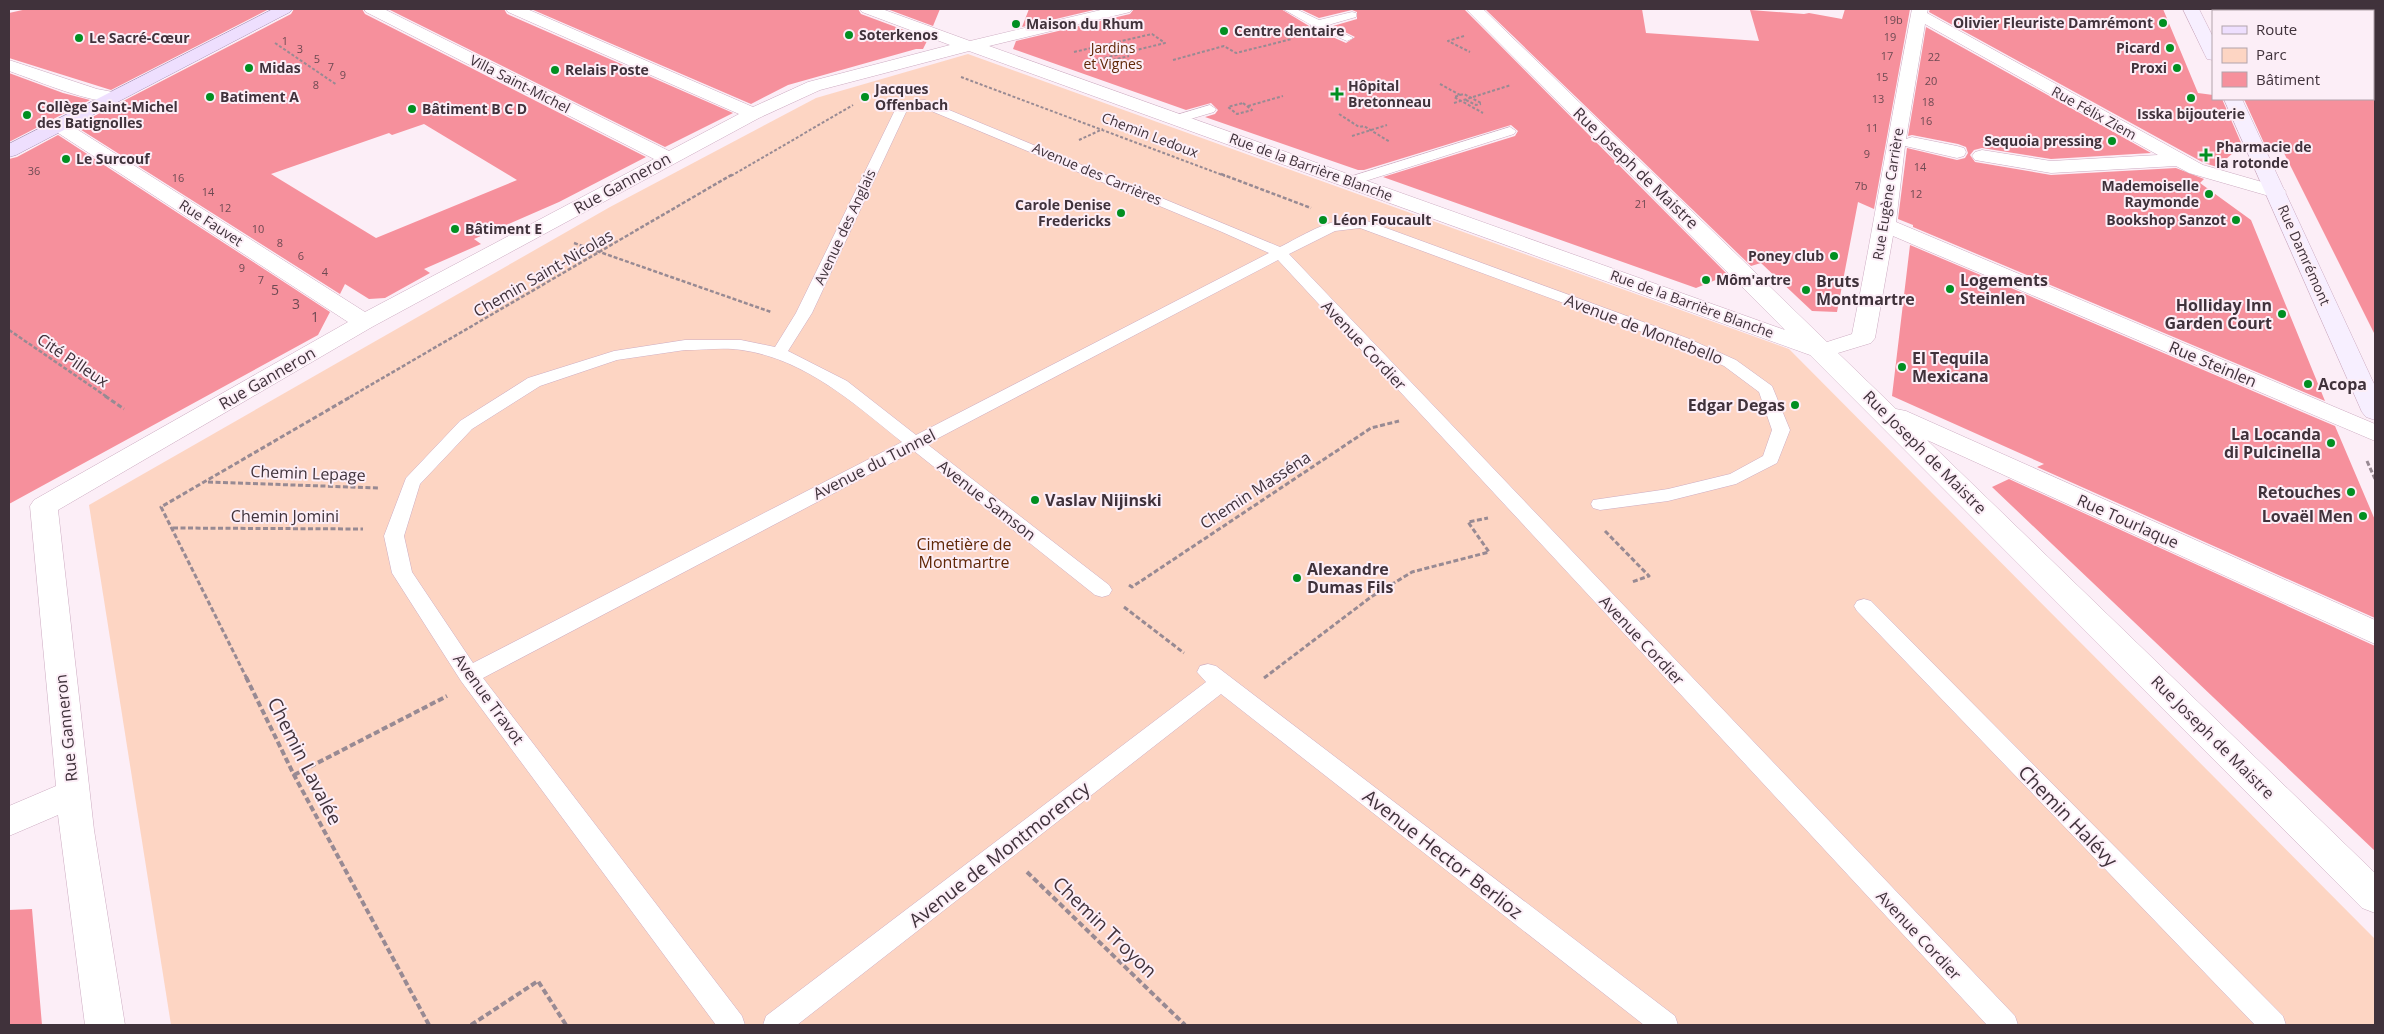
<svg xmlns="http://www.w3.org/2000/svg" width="2384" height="1034" font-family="'Open Sans',sans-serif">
  <rect width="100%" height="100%" fill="#fceef7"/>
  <path fill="#fdd5c3" d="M968,54L1789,349L2375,939V1025H171L89,505L610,207L816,98Z"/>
  <path fill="#f6909c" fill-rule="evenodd" d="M27,9H269L111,90L9,58V13Z
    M294,9H362L365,14L646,157L559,202L474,239L481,244L424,269L430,273L385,298L369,299L345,284L340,294L75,126L291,14ZM424,124L517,180L376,238L271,174L389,133L392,135Z
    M388,9H504L507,14L733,113L665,147Z
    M531,9H858L861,14L928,39L923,49H916L788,85L751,104Z
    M887,9H940L933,26Z
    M1029,9H1098L1022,27Z
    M1134,9H1281L1309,26L1310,30L1319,31L1346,43L1355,37L1333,26L1357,19V12L1352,10L1319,18L1300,9H1464L1728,275L1696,288L1383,177L1515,136L1518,131L1511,125L1364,170H1358L1205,117L1215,114L1218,110L1211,103L1186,110L1013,49L1016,41L1130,14Z
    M1485,9H1642L1646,33L1759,41L1750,10L1804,14L1809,13L1842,19L1845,9H1910L1874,209L1858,202L1837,312L1812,311L1761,263L1751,266Z
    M1930,9H2163L2198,93L2213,95V99H2222L2242,145L2217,167L2204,163L1929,12Z
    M1926,27L2151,153L2051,159L1982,148L1974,150L1970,155L1975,162L2051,175L2176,168L2204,179L2200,183L2251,220L2325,401L1913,227V225L1898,219L1907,148L1957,160L1965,158L1968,153L1966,147L1958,144L1912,135L1908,136Z
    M9,73L63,93L90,100L9,142Z
    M2244,99H2375V335L2280,145L2264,143Z
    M58,135L330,312L318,335L9,504V159L17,157Z
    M1910,245L2335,426L2375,520V618L2037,467L2044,464L1892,396Z
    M2009,479L2375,646V851L1992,487Z
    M32,909L42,1025H9V910Z"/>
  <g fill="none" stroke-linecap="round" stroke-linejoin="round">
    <defs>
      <path id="lane" d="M1283,9H1296L1319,20L1352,12L1356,13V17L1328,25L1353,38L1347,41L1319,29H1311V25Z
        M925,100L1280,247C1306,234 1336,213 1367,221L1687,338L1736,360L1772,386L1790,430L1777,463L1736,484L1668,501L1600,510L1593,508L1591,504L1593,500L1668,489L1730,474L1763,456L1772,430L1759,392L1724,366L1675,344L1360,228L1335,231L1289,254L2015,1016L2018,1025H1987L1278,260L927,444L1109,585L1112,590L1109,595L1102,597L1095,595L914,451L483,678L742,1016L745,1025H716L461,681L392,573L384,536L406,478L460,421L528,378L614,351L685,340H741L775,347L796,313L896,108L907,102ZM924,108L1222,232L1269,253L916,435L847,381L788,351L812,313L907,110ZM685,350C704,350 724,347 742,350C805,359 855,404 902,442L473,663L412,572L404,536L420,484L472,429L540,386L617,360Z
        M1210,105L1216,109L1214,112L1177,123L1171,119L1173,116Z
        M1510,127L1516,131L1514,134L1356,184H1346L1344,181L1346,178Z
        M1864,599L1871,601L2283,1016L2286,1025H2255L1857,611L1854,606L1857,601Z
        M1208,664L1216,666L1675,1016L1678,1025H1644L1221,694L797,1025H763L766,1016L1206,682L1197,672L1200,666Z"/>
      <path id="street" d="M364,9H384L669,151L739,114L508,12L506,9H527L753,107L808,82L950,45L862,12L860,9H882L970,41L1105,9H1132L1130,12L989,46L1785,330L1466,9H1483L1827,342L1852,334C1874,226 1891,117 1912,9H1928L1927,13L2203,165L2283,188L2286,192L2283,196L2276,198L2189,173L2176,166L2051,173L1975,160L1972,156L1975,152L1982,150L2051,161L2158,155L1925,24L1906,139L1912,137L1957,146L1964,148L1966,152L1964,156L1957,158L1905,146L1896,222L2375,424V441L1893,236L1875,338L1871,343L1838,353L1896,409L1906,411L2375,620V644L1927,440L2375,873V913L2362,908L1810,355L969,51L820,90L759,118L372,327L58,510L94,830L125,1025H85L58,815L9,836V806L56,786L30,506L34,500L348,322L52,129L49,125L52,121H64L365,312L654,159L366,12Z
        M9,60L97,89L118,93L121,97L118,101C95,106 33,79 9,71Z"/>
      <path id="secondary" d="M2183,9H2199L2213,37V60L2207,59L2205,55Z
        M2224,99H2242L2375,386V420L2366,417L2362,412Z"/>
      <path id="primary" d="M273,9H292L290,12L16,155L9,157V144Z"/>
    </defs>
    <use href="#lane" stroke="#cdacc2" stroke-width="1"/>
    <use href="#street" stroke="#cdacc2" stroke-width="1"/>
    <use href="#secondary" stroke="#cdacc2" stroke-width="1"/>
    <use href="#primary" stroke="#aa95ba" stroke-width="1"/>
    <path stroke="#988a93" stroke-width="2" stroke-dasharray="3 2" stroke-linecap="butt" d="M1464,36L1448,41L1470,52
      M275,43L337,85
      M1112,45L1124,53
      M1074,52L1152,34L1165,43L1096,60L1100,63L1129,56
      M1173,60L1224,46L1236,53L1292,39
      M961,77L1225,176
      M1440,84L1460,95L1454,97L1483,113
      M1460,95L1464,94L1481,103
      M1466,100L1476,105L1481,104
      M1243,103L1252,110L1237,114L1228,107Z
      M1454,103L1511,85
      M1248,106L1283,96
      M1339,114L1359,127L1364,126L1390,142
      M1352,136L1387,125
      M1079,140L1103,129
      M731,176L853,105"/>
    <path stroke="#988a93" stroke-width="2.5" stroke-dasharray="4 2" stroke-linecap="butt" d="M1221,174L1311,208
      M574,243L771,312
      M9,330L107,397
      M350,397L733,174"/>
    <path stroke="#988a93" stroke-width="3" stroke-dasharray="5 2.5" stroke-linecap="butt" d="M105,396L124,409
      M2367,461L2375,479
      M208,482L379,488
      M173,528L363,529
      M1605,531L1649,576L1632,582
      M1129,585L1132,587L1371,428L1399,421
      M1124,607L1184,653
      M1264,678L1371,597L1412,572L1489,552L1468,522L1488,518
      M247,679L161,507L352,396"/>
    <path stroke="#988a93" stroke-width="4" stroke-dasharray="6 3" stroke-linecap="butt" d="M246,677L294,775L429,1025
      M294,775L447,696
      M1027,872L1185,1025
      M471,1025L538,981L566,1025"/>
    <use href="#lane" fill="#fff" fill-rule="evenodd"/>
    <use href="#street" fill="#fff" fill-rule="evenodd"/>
    <use href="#secondary" fill="#f7efff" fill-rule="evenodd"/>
    <use href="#primary" fill="#eedffe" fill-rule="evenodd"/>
  </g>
  <g fill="#018f21" stroke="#fceef7" stroke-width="2">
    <circle cx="2163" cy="23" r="5"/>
    <circle cx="1016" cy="24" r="5"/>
    <circle cx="1224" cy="31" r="5"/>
    <circle cx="849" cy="35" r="5"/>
    <circle cx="79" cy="38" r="5"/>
    <circle cx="2170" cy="48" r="5"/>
    <circle cx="249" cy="68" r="5"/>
    <circle cx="2177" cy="68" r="5"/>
    <circle cx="555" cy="70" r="5"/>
    <path d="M1334.5 86.5h5v5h5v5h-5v5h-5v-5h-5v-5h5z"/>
    <circle cx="210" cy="97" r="5"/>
    <circle cx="865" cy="97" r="5"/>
    <circle cx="2191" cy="98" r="5"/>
    <circle cx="412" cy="109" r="5"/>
    <circle cx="27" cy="115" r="5"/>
    <circle cx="2112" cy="141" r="5"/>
    <path d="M2203.5 147.5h5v5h5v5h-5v5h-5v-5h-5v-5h5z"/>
    <circle cx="66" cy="159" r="5"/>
    <circle cx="2209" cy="194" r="5"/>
    <circle cx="1121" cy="213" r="5"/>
    <circle cx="1323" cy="220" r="5"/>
    <circle cx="2236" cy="220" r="5"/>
    <circle cx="455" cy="229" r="5"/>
    <circle cx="1834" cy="256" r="5"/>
    <circle cx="1706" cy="280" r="5"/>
    <circle cx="1950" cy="289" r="5"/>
    <circle cx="1806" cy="290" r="5"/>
    <circle cx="2282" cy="314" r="5"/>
    <circle cx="1902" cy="367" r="5"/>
    <circle cx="2308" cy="384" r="5"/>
    <circle cx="1795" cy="405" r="5"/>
    <circle cx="2331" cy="443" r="5"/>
    <circle cx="2351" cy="492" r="5"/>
    <circle cx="1035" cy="500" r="5"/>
    <circle cx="2363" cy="516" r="5"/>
    <circle cx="1297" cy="578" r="5"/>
  </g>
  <g text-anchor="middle" stroke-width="4" stroke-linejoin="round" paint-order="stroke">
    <g font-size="11" fill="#6e4a53">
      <text x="1893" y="24">19b</text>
      <text x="1890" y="41">19</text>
      <text x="285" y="45">1</text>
      <text x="300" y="53">3</text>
      <text x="1887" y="60">17</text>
      <text x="1934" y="61">22</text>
      <text x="317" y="63">5</text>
      <text x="331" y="71">7</text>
      <text x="343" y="79">9</text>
      <text x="1882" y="81">15</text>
      <text x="1931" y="85">20</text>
      <text x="316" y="89">8</text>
      <text x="1878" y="103">13</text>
      <text x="1928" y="106">18</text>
      <text x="1926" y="125">16</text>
      <text x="1872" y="132">11</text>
      <text x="1867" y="158">9</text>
      <text x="1920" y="171">14</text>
      <text x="34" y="175">36</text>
      <text x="178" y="182">16</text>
      <text x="1861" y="190">7b</text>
      <text x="208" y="196">14</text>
      <text x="1916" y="198">12</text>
      <text x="1641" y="208">21</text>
      <text x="225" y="212">12</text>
      <text x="258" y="233">10</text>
      <text x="280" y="247">8</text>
      <text x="301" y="260">6</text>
      <text x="242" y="272">9</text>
      <text x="325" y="276">4</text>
      <text x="261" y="284">7</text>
    </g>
    <g font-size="14" font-weight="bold" fill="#40323b" stroke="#fceef7" text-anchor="start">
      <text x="2153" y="28" text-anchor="end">Olivier Fleuriste Damrémont</text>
      <text x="1026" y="29">Maison du Rhum</text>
      <text x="1234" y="36">Centre dentaire</text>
      <text x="859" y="40">Soterkenos</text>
      <text x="89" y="43">Le Sacré-Cœur</text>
      <text x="2160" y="53" text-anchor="end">Picard</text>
      <text x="259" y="73">Midas</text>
      <text x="2167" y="73" text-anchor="end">Proxi</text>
      <text x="565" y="75">Relais Poste</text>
      <text x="1348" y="91">Hôpital<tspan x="1348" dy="16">Bretonneau</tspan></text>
      <text x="875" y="94">Jacques<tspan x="875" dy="16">Offenbach</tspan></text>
      <text x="220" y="102">Batiment A</text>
      <text x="37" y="112">Collège Saint-Michel<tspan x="37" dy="16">des Batignolles</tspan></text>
      <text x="422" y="114">Bâtiment B C D</text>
      <text x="2191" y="119" text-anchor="middle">Isska bijouterie</text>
      <text x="2102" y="146" text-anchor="end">Sequoia pressing</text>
      <text x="2216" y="152">Pharmacie de<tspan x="2216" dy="16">la rotonde</tspan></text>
      <text x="76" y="164">Le Surcouf</text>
      <text x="2199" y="191" text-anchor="end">Mademoiselle<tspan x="2199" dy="16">Raymonde</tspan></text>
      <text x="1111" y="210" text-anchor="end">Carole Denise<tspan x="1111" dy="16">Fredericks</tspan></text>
      <text x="1333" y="225">Léon Foucault</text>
      <text x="2226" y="225" text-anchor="end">Bookshop Sanzot</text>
      <text x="465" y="234">Bâtiment E</text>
      <text x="1824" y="261" text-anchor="end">Poney club</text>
      <text x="1716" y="285">Môm'artre</text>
    </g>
    <g font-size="14" fill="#602707" stroke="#fceef7">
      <text x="1113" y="53">Jardins<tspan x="1113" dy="16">et Vignes</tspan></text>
    </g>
    <g font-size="14" fill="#40323b" stroke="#fceef7">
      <text transform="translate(520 84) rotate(27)" y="5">Villa Saint-Michel</text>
      <text transform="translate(2094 113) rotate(29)" y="5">Rue Félix Ziem</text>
      <text transform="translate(1150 135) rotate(21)" y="5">Chemin Ledoux</text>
      <text transform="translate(1311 167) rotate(20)" y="5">Rue de la Barrière Blanche</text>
      <text transform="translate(1097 174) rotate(23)" y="5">Avenue des Carrières</text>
      <text transform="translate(1888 194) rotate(-81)" y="5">Rue Eugène Carrière</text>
      <text transform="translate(211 223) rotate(33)" y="5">Rue Fauvet</text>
      <text transform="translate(845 227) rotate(-65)" y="5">Avenue des Anglais</text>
      <text transform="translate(2304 255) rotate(66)" y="5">Rue Damrémont</text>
      <text transform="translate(1692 304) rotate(20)" y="5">Rue de la Barrière Blanche</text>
    </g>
    <g font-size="14" fill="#6e4a53">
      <text x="275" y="295">5</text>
      <text x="296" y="309">3</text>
      <text x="315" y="322">1</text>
    </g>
    <g font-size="16" fill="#40323b" stroke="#fceef7">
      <text transform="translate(1636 168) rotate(44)" y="6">Rue Joseph de Maistre</text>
      <text transform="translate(622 183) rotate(-29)" y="6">Rue Ganneron</text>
      <text transform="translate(543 273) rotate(-30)" y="6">Chemin Saint-Nicolas</text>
      <text transform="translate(1644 329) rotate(21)" y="6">Avenue de Montebello</text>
      <text transform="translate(1364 345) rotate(47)" y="6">Avenue Cordier</text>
      <text transform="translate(73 360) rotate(34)" y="6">Cité Pilleux</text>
      <text transform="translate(2213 364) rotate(23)" y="6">Rue Steinlen</text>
      <text transform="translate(267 378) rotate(-30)" y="6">Rue Ganneron</text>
      <text transform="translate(1925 452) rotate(45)" y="6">Rue Joseph de Maistre</text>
      <text transform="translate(874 464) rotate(-27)" y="6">Avenue du Tunnel</text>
      <text transform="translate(308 473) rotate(2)" y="6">Chemin Lepage</text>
      <text transform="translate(1255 490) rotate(-33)" y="6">Chemin Masséna</text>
      <text transform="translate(987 500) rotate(38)" y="6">Avenue Samson</text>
      <text x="285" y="522">Chemin Jomini</text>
      <text transform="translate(2128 521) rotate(24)" y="6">Rue Tourlaque</text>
      <text transform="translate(1642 640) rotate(47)" y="6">Avenue Cordier</text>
      <text transform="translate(489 699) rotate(54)" y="6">Avenue Travot</text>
      <text transform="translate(66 728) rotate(-96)" y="6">Rue Ganneron</text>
      <text transform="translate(2213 737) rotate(45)" y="6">Rue Joseph de Maistre</text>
      <text transform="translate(1919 935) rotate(47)" y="6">Avenue Cordier</text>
    </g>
    <g font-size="16" font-weight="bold" fill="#40323b" stroke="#fceef7" text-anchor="start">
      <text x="1960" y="286">Logements<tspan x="1960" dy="18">Steinlen</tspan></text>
      <text x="1816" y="287">Bruts<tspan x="1816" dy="18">Montmartre</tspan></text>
      <text x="2272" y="311" text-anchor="end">Holliday Inn<tspan x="2272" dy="18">Garden Court</tspan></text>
      <text x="1912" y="364">El Tequila<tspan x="1912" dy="18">Mexicana</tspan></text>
      <text x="2318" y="390">Acopa</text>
      <text x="1785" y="411" text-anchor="end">Edgar Degas</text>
      <text x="2321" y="440" text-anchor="end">La Locanda<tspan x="2321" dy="18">di Pulcinella</tspan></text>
      <text x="2341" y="498" text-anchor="end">Retouches</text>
      <text x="1045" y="506">Vaslav Nijinski</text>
      <text x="2353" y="522" text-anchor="end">Lovaël Men</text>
      <text x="1307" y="575">Alexandre<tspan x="1307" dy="18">Dumas Fils</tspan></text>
    </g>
    <g font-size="16" fill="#602707" stroke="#fceef7">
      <text x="964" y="550">Cimetière de<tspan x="964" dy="18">Montmartre</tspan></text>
    </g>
    <g font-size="19" fill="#40323b" stroke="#fceef7">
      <text transform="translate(305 761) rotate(63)" y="7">Chemin Lavalée</text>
      <text transform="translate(2068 816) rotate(46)" y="7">Chemin Halévy</text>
      <text transform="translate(999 854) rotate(-38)" y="7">Avenue de Montmorency</text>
      <text transform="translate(1443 854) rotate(38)" y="7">Avenue Hector Berlioz</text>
      <text transform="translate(1105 927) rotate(44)" y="7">Chemin Troyon</text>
    </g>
  </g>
  <rect width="2384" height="1034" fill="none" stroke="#40323b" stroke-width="20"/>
  <rect x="2212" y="10" width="162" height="90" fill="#fceef7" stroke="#b1a3ac"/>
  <rect x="2222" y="26" width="25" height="8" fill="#eedffe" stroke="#b1a3ac"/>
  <text x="2256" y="35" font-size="15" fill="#40323b">Route</text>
  <rect x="2222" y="48" width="25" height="15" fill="#fdd5c3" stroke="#b1a3ac"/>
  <text x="2256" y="60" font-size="15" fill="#40323b">Parc</text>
  <rect x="2222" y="72" width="25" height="15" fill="#f6909c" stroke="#b1a3ac"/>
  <text x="2256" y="85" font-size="15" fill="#40323b">Bâtiment</text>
</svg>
